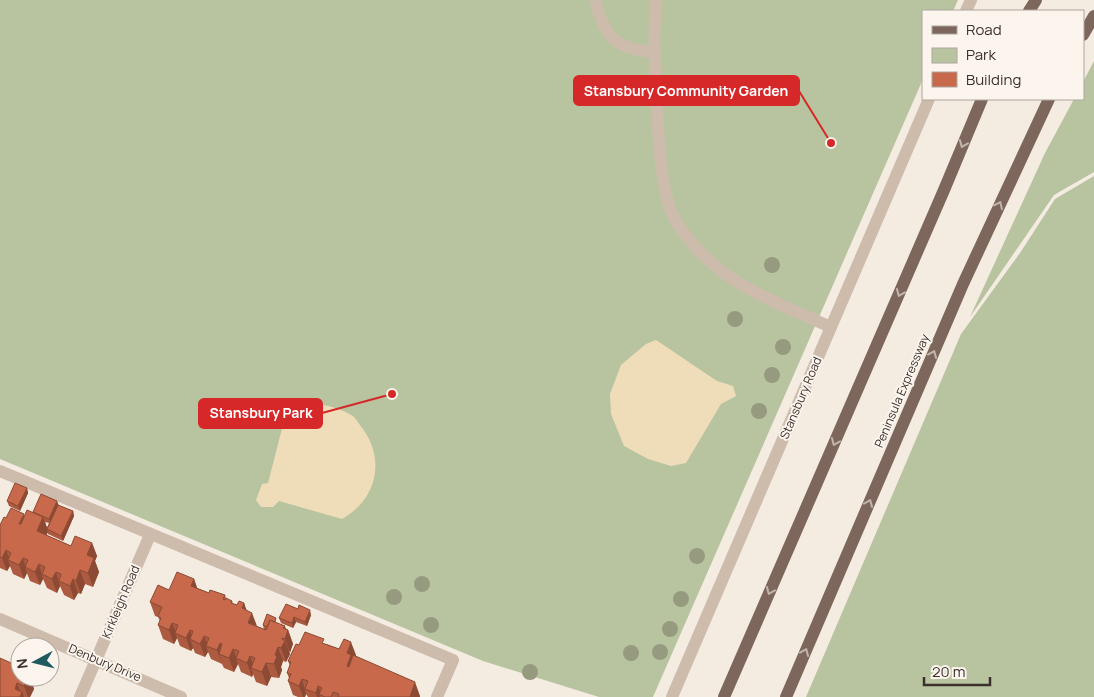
<svg xmlns="http://www.w3.org/2000/svg" width="1094" height="697" font-family="Manrope,sans-serif">
  <rect width="100%" height="100%" fill="#f4ebe1"/>
  <path fill="#b8c4a0" d="M0,0H958L953,11H923V79L653,697H599L483,661L0,459Z
    M1094,61V172L1054,195L970,317L1045,153L1074,99H1083V82Z
    M1094,176V697H806L961,334L1020,253L1055,199Z"/>
  <path fill="#efdcb8" d="M656,340L717,381L733,386L736,396L721,404L686,463L671,466L648,459L624,446L611,414L610,394L621,365L646,344Z
    M321,404C331,407 345,410 354,417C357,420 360,426 363,429C386,461 376,500 342,519L279,501L273,507H261L256,500L262,484L268,483L286,413L301,406Z"/>
  <g fill="none" stroke-linecap="round" stroke-linejoin="round">
    <path stroke="#cdbbac" stroke-width="12" d="M595,0C607,41 613,46 655,53
      M656,0C653,42 655,84 658,126C660,154 661,181 670,208C673,217 679,227 685,234C720,283 778,304 831,327
      M966,11L971,0
      M0,471L453,660L437,697
      M0,619L181,697
      M80,697L150,535
      M672,697L929,99"/>
    <path stroke="#7d675c" stroke-width="12" d="M1029,11L1036,0
      M1083,35L1094,16
      M724,697L944,190L982,99
      M786,697L963,284L1049,99"/>
  </g>
  <g fill="#969b7f">
    <circle cx="772" cy="265" r="8"/>
    <circle cx="735" cy="319" r="8"/>
    <circle cx="783" cy="347" r="8"/>
    <circle cx="772" cy="375" r="8"/>
    <circle cx="759" cy="411" r="8"/>
    <circle cx="697" cy="556" r="8"/>
    <circle cx="422" cy="584" r="8"/>
    <circle cx="394" cy="597" r="8"/>
    <circle cx="681" cy="599" r="8"/>
    <circle cx="431" cy="625" r="8"/>
    <circle cx="670" cy="629" r="8"/>
    <circle cx="660" cy="652" r="8"/>
    <circle cx="631" cy="653" r="8"/>
    <circle cx="530" cy="672" r="8"/>
  </g>
  <path fill="#ac5a40" fill-rule="evenodd" d="M27,488L28,493L20,511L9,506L7,501Z
    M58,505L73,511L74,516L63,541L48,534V532L46,535L71,546L92,543L97,556L95,561L99,572L93,587L85,584L81,594L78,593L74,600L64,595L60,586L57,593L47,588L43,579L40,585L30,581L27,573L24,579L13,574L10,566L7,571L0,568V525L6,518L25,517L33,512ZM45,522L49,523L47,528Z
    M194,579L197,588L209,593L225,595L226,599L232,601L233,604L237,605L244,603L246,610L257,627L264,630L263,625L278,623L288,630L293,644L289,652L290,654L286,662L283,661L281,667L282,670L279,678L271,677L267,686L256,682L253,674L252,677L241,672L238,664L234,672L224,668L222,664L211,659L208,652L205,657L195,653L193,648L191,651L180,646L177,638L174,644L163,639L158,625L160,621L158,617L155,616L150,602L169,590Z
    M311,615L307,626L296,622L293,628L281,623L279,618Z
    M326,644L356,655V656L420,696V697H308L306,694L305,697H298L293,695L288,681L289,678L287,673L290,666L288,661L299,645Z
    M20,677H30L34,689L30,697H0Z"/>
  <path fill="#8c4a34" d="M27,488L28,493L20,511L18,506Z
    M57,501L59,506L51,524L49,519Z
    M73,511L74,516L63,541L61,536Z
    M24,514L28,528L19,524Z
    M43,517L48,530L47,529L48,532L42,545L37,531Z
    M92,543L97,556L95,561L99,572L93,587L88,573L87,555Z
    M6,550L10,560H8L10,566L7,571L2,558Z
    M23,558L26,568L25,567L27,573L24,579L19,565Z
    M39,564L43,579L40,585L35,572Z
    M80,570L85,584L81,594L76,581Z
    M56,572L60,586L57,593L52,579Z
    M73,579L78,593L74,600L70,586Z
    M194,579L199,593L191,586Z
    M244,603L249,617L242,608Z
    M310,610L311,615L307,626L305,622Z
    M252,613L257,626L248,623Z
    M294,617L296,622L293,628L292,623Z
    M172,623L176,633H175L177,638L174,644L169,630Z
    M285,626L287,633L288,630L293,644L290,653L285,639L283,628Z
    M190,630L193,641L190,639L193,648L191,651L186,638Z
    M204,636L208,646H206L208,652L205,657L200,644Z
    M282,638L284,643L285,641L290,654L286,662L281,648Z
    M351,642L356,655L354,662L356,669L347,666V653Z
    M220,643L225,657L219,654L222,664L217,650Z
    M278,647L283,661L281,667L282,670L279,678L274,664L275,655Z
    M233,649L237,659L236,658L238,664L234,672L229,658Z
    M250,656L255,670L251,668L253,674L252,677L247,663Z
    M266,663L271,677L267,686L262,672Z
    M28,677H30L34,689L30,697H28L24,686Z
    M302,679L306,694L305,697H303L299,686Z
    M415,682L420,696V697H410Z
    M17,683L21,693L22,692L24,697H18L15,689Z
    M318,686L322,696L319,694L320,697H317L316,693Z"/>
  <path fill="#c8694b" stroke="#8c4a34" d="M15,483L27,488L18,506L7,501Z
    M41,494L57,501L49,519L33,512Z
    M58,505L73,511L61,536L47,529Z
    M11,508L24,514L19,524H21L27,510L43,517L37,531L71,546L75,536L92,543L87,555L94,558L88,573L80,570L76,581L73,579L70,586L59,581L61,574L56,572L52,579L42,574L45,567L39,564L35,572L25,567L28,560L23,558L19,565L8,560L11,553L6,550L2,558L0,557V525L4,517L6,518Z
    M177,572L194,579L191,586L209,593L210,590L225,595L223,599L225,600L226,598L232,601L231,603L237,605L239,601L244,603L242,608L252,613L248,623L266,630L270,620L285,626L283,628L288,630L285,639L282,638V639L285,641L281,648L278,647L275,655L277,656L274,664L266,663L262,672L251,668L255,658L250,656L247,663L236,658L239,651L233,649L229,658L219,654L222,644L220,643L217,650L206,646L209,638L204,636L200,644L190,639L193,631L190,630L186,638L175,633L178,625L172,623L169,630L158,625L161,618L158,616L162,607L150,602L158,585L169,590Z
    M286,604L298,609L299,605L310,610L305,622L294,617L292,623L279,618Z
    M267,614L276,618L275,622L270,620L267,627L263,625Z
    M305,632L324,639L322,643L339,649L344,639L351,642L347,653L351,655L347,666L349,667L353,655L415,682L410,697H338L339,694L333,692L331,697H325L319,694L322,688L318,686L316,693L305,689L308,681L302,679L299,686L288,681L291,674L287,673L291,662L288,661L296,644L299,645Z
    M0,658L20,667V677H28L24,686L17,683L15,689L22,692L20,697H0Z"/>
  <defs><path id="oneway-chevron" d="M-2-3.5L2.5 0L-2 3.5" fill="none" stroke-width="1.6" stroke-linecap="round" stroke-linejoin="round" transform="scale(1.25)"/></defs>
  <g stroke="#c2b5ac">
    <use href="#oneway-chevron" transform="translate(963 144) rotate(112)"/>
    <use href="#oneway-chevron" transform="translate(999 205) rotate(-65)"/>
    <use href="#oneway-chevron" transform="translate(900 293) rotate(113)"/>
    <use href="#oneway-chevron" transform="translate(933 354) rotate(-67)"/>
    <use href="#oneway-chevron" transform="translate(835 442) rotate(113)"/>
    <use href="#oneway-chevron" transform="translate(869 503) rotate(-67)"/>
    <use href="#oneway-chevron" transform="translate(770 591) rotate(113)"/>
    <use href="#oneway-chevron" transform="translate(805 652) rotate(-67)"/>
  </g>
  <g text-anchor="middle" stroke-width="4" stroke-linejoin="round" paint-order="stroke">
    <g font-size="12" fill="#3b302b" stroke="#fbf5ee">
      <text transform="translate(902 391) rotate(-67)" y="4">Peninsula Expressway</text>
      <text transform="translate(801 398) rotate(-67)" y="4">Stansbury Road</text>
      <text transform="translate(121 602) rotate(-67)" y="4">Kirkleigh Road</text>
      <text transform="translate(105 663) rotate(23)" y="4">Denbury Drive</text>
    </g>
  </g>
  <path fill="none" stroke="#d62828" stroke-width="2" d="M831 143L799 91M392 394L322 413"/>
  <g fill="#d62828" stroke="#fbf5ee" stroke-width="2">
    <circle cx="831" cy="143" r="5"/>
    <circle cx="392" cy="394" r="5"/>
  </g>
  <g fill="#d62828" stroke="#d62828" stroke-width="2">
    <rect x="574" y="76" width="225" height="29" rx="5"/>
    <rect x="199" y="399" width="123" height="29" rx="5"/>
  </g>
  <g font-size="14" text-anchor="middle" font-weight="bold" fill="#fff">
    <text x="686" y="96">Stansbury Community Garden</text>
    <text x="261" y="418">Stansbury Park</text>
  </g>
  <rect x="922" y="10" width="162" height="90" fill="#fbf5ee" stroke="#aea6a0"/>
  <rect x="932" y="26" width="25" height="8" fill="#7d675c" stroke="#aea6a0"/>
  <text x="966" y="35" font-size="15" fill="#3b302b">Road</text>
  <rect x="932" y="48" width="25" height="15" fill="#b8c4a0" stroke="#aea6a0"/>
  <text x="966" y="60" font-size="15" fill="#3b302b">Park</text>
  <rect x="932" y="72" width="25" height="15" fill="#c8694b" stroke="#aea6a0"/>
  <text x="966" y="85" font-size="15" fill="#3b302b">Building</text>
  <g transform="translate(35 662) rotate(263)"><circle r="24" fill="#fbf5ee" stroke="#aea6a0"/>
  <path d="M0-4L9 19L0 12L-9 19Z" fill="#1f5a5e"/>
  <text y="-8" font-size="14" font-weight="bold" text-anchor="middle" fill="#3b302b">N</text>
  </g>
  <path d="M924 677v8h66v-8" fill="none" stroke="#3b302b" stroke-width="2.5"/>
  <text x="932" y="677" font-size="15" fill="#3b302b" stroke="#fbf5ee" stroke-width="4" paint-order="stroke">20 m</text>
</svg>
